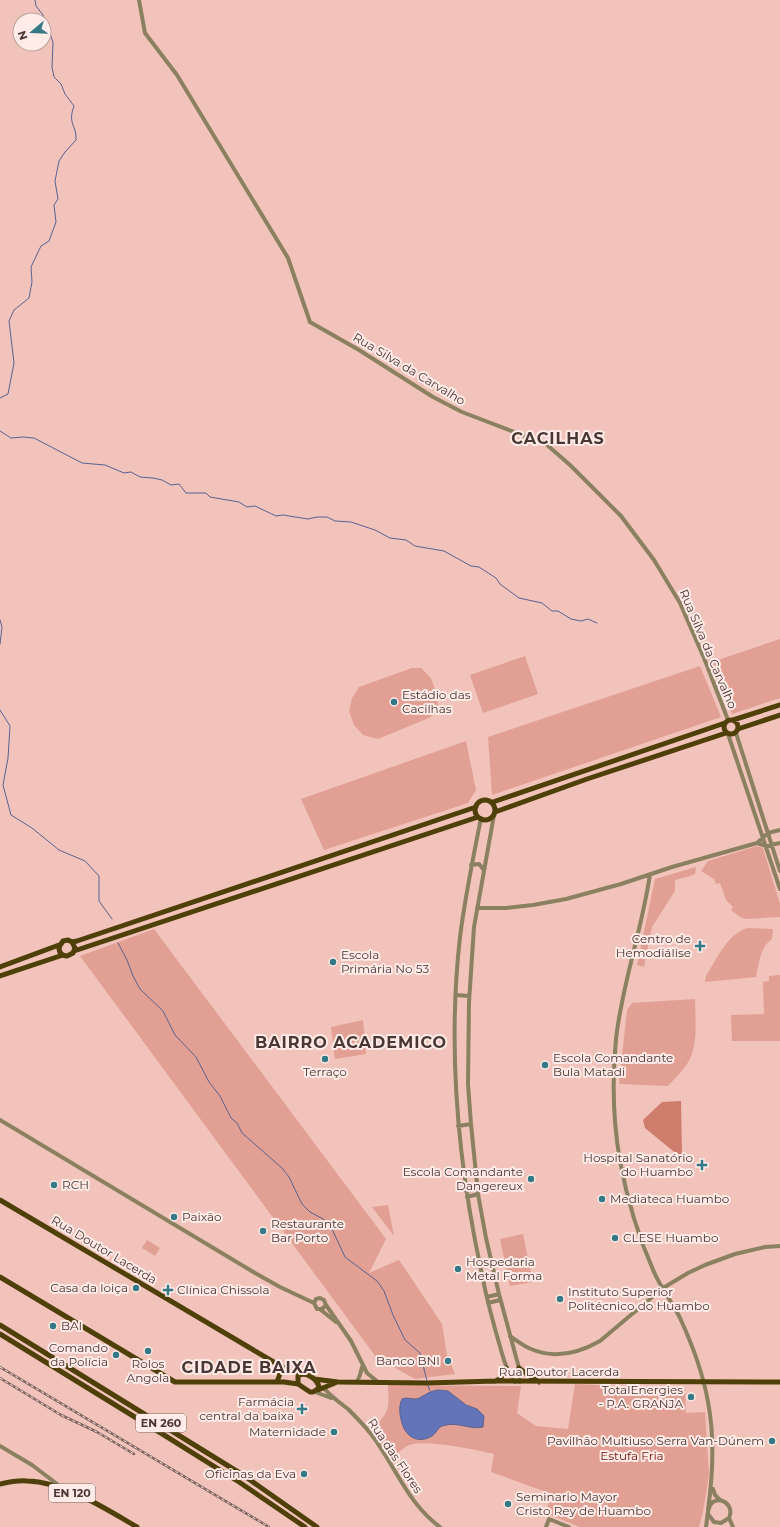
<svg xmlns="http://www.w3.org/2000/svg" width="780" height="1527" font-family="Montserrat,sans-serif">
  <rect width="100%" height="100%" fill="#f1c3ba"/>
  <path fill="#e1a093" d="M780,639V698L732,714L712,662Z
    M525,656L538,694L483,713L470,675Z
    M700,666L721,717L492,795L488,737Z
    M412,668H421L431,678L437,695L438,706L431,717L378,739L363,735L354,725L349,711L352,698L359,687Z
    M466,741L476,790L468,803L324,850L301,799Z
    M757,846L763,848L780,904V917L746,919L740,917L731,910L733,907L726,900L720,883L716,884L714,879L701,871L708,861Z
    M696,867L695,874L690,876L675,880V891L652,927L644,967L637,965L655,879Z
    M749,928L773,929L772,939C760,947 759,964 756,977L705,982L706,976C716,960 729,931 749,928Z
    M154,929L386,1239L369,1273L399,1260L442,1324L447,1355L455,1374L415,1379L376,1357L80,956Z
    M780,975V1041H732L731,1015L764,1014L763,982L769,981V976Z
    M695,999C695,1020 699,1046 687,1064C682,1072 674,1079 668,1086L619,1084L627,1010L632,1003Z
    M363,1020L366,1054L335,1059L331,1027Z
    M388,1205L394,1236L372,1207Z
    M523,1234L533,1282L510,1286L500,1239Z
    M147,1240L160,1248L155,1256L142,1248Z
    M575,1384L685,1389L686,1413L705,1412L709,1475L703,1512L699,1527H580L545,1513L552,1494L491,1472L494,1454C477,1450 425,1439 409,1445C403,1448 397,1454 391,1458L372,1429C390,1412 389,1409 388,1385L521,1386L517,1413L536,1426L568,1429Z"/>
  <path fill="#ce7c6c" d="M681,1101L682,1156L673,1151L645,1128L643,1120L662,1102Z"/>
  <path fill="#6374b8" stroke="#5b6290" d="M438,1390L448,1391L466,1405L477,1409L484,1416L483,1427C471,1430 458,1422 446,1425C436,1427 439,1431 432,1436C420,1443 408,1439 403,1426C400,1418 398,1407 402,1399C407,1397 410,1399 416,1399C422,1398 428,1391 438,1390Z"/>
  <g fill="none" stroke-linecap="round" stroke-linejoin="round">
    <path stroke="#5b6290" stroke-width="1" d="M0,398L8,394L14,363L9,321L14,310L29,298L32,282L31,267L41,246L49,241L56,222L54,205L58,199L55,181L59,161L65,152L76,140C77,125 67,124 74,106L65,94L61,84L54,77L52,67L53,42L43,15L36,6L35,0
      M0,431L11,438L23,437L34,438L82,463L105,465L124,473L131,472L140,477L153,478L162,480L171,485L179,484L186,493H206L210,497L239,502L247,507L255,506L276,516L283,515L308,519L317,517H327L335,521L351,522L375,530L390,538L406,540L415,546L444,551L471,566L479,567L496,578L500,584L519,598L542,603L552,611H558L571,619L581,621L588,619L597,623
      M0,620L2,627L0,644
      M0,710L10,726L8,758L3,785L11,815L32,828L59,850L85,861L99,876V901L112,919
      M118,943L127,960L133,976L140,989L163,1011L175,1035L196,1057L209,1082L220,1096L231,1118L237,1123L242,1133L282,1168L289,1177L302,1204L310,1212L325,1220L332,1229L345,1257L377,1281L384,1291L393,1315L405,1340L420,1353L427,1381
      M428,1386L430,1391"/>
    <path stroke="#8b8060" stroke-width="4" d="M139,0L145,33L177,75L288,258L310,322L359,350L433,397L462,412L546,444L570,465L621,516L654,560L680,603L704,658L728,720
      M736,733L780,871
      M728,734L780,889
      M494,815L474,927L469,1002L468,1084L471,1124L478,1194L486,1238L499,1294L519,1368L520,1382
      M481,818C473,858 465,897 460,937C447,1052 458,1166 483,1279C487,1301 493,1322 499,1343C503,1357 506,1370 515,1382
      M757,843L766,846L780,843
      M471,865L479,864L483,869
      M650,874C642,930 622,984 616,1039C612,1080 613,1121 620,1161C627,1199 638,1236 654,1272C661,1288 672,1302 680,1318C692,1344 703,1373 708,1402C715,1438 713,1474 708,1510
      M477,908H506L533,905L566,899L621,884L672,867L757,843L768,833L780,830
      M456,995L469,996
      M0,1120L255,1273L280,1287L314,1303L317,1309H322L326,1305L324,1300L320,1298L316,1299L314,1303
      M458,1126L471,1124
      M466,1191L477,1189
      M467,1197L478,1194
      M487,1297L499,1294
      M488,1303L500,1300
      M326,1305L351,1341L367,1373L378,1382
      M321,1310L336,1322
      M510,1336C516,1340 523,1346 531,1349C554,1359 579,1353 600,1341L663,1288L688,1273L705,1265L735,1254L765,1247L780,1246
      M357,1382L360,1375L362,1367
      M323,1387C330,1396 339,1402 348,1409C356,1417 364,1425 371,1434C395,1465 407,1503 440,1527
      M315,1392L331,1398
      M0,1446L32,1465L61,1487
      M713,1489L715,1495L720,1500
      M729,1518L733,1527
      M546,1527L549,1519L569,1527
      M706,1527C707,1521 707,1514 709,1508C714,1493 736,1502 729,1518L721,1523L714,1522L708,1514"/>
    <path stroke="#4f3f08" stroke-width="5" d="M724 727a7 7 0 1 1 14 0a7 7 0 1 1-14 0Z
      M733,720L780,705
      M738,729L780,715
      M475 810a10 10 0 1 1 20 0a10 10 0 1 1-20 0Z
      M493,802L725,723
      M495,812L587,779L726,733
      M72,942L75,948L73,953L67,956C62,956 59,953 59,947L63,941L68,940L72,942L77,941L476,807
      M74,951L478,817
      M0,967L59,945
      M0,976L63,955
      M0,1200L289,1371L302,1374
      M0,1277L175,1382H284L298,1384L310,1392H313L319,1388C318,1379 306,1371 298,1376V1384
      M0,1325L243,1475L317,1527
      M0,1334L164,1435L239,1482L305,1527
      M519,1368L528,1375L539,1382
      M314,1379L338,1382L427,1383L496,1381L780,1382
      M496,1381L501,1378L506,1368
      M277,1382L282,1368
      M318,1390L335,1383
      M0,1484C9,1482 18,1480 27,1481C65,1482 106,1509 137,1527"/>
    <defs>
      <path id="rail" d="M0,1367L269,1527
        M0,1378L61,1415L97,1432L134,1454"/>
    </defs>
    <use href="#rail" stroke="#7f645f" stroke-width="2.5"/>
    <use href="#rail" stroke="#ffebe7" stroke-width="1" stroke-dasharray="3" stroke-linecap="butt"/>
  </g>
  <g fill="#337986" stroke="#ffebe7" stroke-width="1.5">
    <circle cx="394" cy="702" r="4"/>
    <path d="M698 940h4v4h4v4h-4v4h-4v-4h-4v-4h4z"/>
    <circle cx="333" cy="962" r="4"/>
    <circle cx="325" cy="1059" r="4"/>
    <circle cx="545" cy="1065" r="4"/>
    <path d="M700 1159h4v4h4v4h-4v4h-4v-4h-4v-4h4z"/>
    <circle cx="531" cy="1179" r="4"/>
    <circle cx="54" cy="1185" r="4"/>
    <circle cx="602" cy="1199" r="4"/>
    <circle cx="174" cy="1217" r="4"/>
    <circle cx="263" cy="1231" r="4"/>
    <circle cx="615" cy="1238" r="4"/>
    <circle cx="458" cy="1269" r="4"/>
    <circle cx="136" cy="1288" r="4"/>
    <path d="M166 1284h4v4h4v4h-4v4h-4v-4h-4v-4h4z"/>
    <circle cx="560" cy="1299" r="4"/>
    <circle cx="53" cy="1326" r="4"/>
    <circle cx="148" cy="1351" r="4"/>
    <circle cx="116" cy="1355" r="4"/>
    <circle cx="448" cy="1361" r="4"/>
    <circle cx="691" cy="1397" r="4"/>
    <path d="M300 1403h4v4h4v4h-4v4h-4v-4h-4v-4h4z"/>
    <circle cx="334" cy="1432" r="4"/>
    <circle cx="772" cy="1441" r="4"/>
    <circle cx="304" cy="1474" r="4"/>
    <circle cx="508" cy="1504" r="4"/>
  </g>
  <g text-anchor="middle" stroke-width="4" stroke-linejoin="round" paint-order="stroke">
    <g fill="#ffebe7" stroke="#806d69" stroke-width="1">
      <rect x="136" y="1414" width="50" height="18" rx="3"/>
      <rect x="49" y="1484" width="46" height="18" rx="3"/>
    </g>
    <g font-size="11" font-weight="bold" fill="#493733">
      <text x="161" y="1427">EN 260</text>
      <text x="72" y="1497">EN 120</text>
    </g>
    <g font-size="12" fill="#493733" stroke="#ffebe7">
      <text transform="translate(409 369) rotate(31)" y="4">Rua Silva da Carvalho</text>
      <text transform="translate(708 649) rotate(67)" y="4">Rua Silva da Carvalho</text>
      <text transform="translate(104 1250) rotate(31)" y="4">Rua Doutor Lacerda</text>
      <text x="559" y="1376">Rua Doutor Lacerda</text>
      <text transform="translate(395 1456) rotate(56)" y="4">Rua das Flores</text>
    </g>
    <g font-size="12" fill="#493733" stroke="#ffebe7" text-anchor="start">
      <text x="402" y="699">Estádio das<tspan x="402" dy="14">Cacilhas</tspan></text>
      <text x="691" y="943" text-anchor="end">Centro de<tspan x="691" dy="14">Hemodiálise</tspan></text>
      <text x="341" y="959">Escola<tspan x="341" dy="14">Primária No 53</tspan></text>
      <text x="553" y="1062">Escola Comandante<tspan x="553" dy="14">Bula Matadi</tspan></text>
      <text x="325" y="1076" text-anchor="middle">Terraço</text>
      <text x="693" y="1162" text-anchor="end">Hospital Sanatório<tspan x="693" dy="14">do Huambo</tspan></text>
      <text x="523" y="1176" text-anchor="end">Escola Comandante<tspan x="523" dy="14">Dangereux</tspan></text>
      <text x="62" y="1189">RCH</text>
      <text x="610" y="1203">Mediateca Huambo</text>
      <text x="182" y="1221">Paixão</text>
      <text x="271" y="1228">Restaurante<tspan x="271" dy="14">Bar Porto</tspan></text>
      <text x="623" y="1242">CLESE Huambo</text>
      <text x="466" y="1266">Hospedaria<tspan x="466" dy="14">Metal Forma</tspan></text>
      <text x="128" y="1292" text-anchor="end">Casa da loiça</text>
      <text x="177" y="1294">Clínica Chissola</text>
      <text x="568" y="1296">Instituto Superior<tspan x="568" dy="14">Politécnico do Huambo</tspan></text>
      <text x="61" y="1330">BAI</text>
      <text x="108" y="1352" text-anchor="end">Comando<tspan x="108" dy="14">da Polícia</tspan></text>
      <text x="440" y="1365" text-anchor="end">Banco BNI</text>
      <text x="148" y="1368" text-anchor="middle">Rolos<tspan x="148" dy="14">Angola</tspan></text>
      <text x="683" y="1394" text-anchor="end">TotalEnergies<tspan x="683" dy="14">- P.A. GRANJA</tspan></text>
      <text x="294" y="1406" text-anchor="end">Farmácia<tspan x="294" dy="14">central da baixa</tspan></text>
      <text x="326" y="1436" text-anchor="end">Maternidade</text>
      <text x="764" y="1445" text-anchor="end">Pavilhão Multiuso Serra Van-Dúnem</text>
      <text x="296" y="1478" text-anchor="end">Oficinas da Eva</text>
      <text x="516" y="1501">Seminario Mayor<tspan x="516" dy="14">Cristo Rey de Huambo</tspan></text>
    </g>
    <g font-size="12" fill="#771305" stroke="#ffebe7">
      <text x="632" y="1460">Estufa Fria</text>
    </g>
    <g font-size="16" font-weight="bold" letter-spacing="1" fill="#493733" stroke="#ffebe7">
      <text x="558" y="444">CACILHAS</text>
      <text x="351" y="1048">BAIRRO ACADEMICO</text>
      <text x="249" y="1373">CIDADE BAIXA</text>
    </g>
  </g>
  <g transform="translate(32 32) rotate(251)"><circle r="19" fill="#ffebe7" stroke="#b6a39f"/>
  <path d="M0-3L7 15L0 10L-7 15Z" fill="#337986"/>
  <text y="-6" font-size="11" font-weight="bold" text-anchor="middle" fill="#493733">N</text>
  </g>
</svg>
